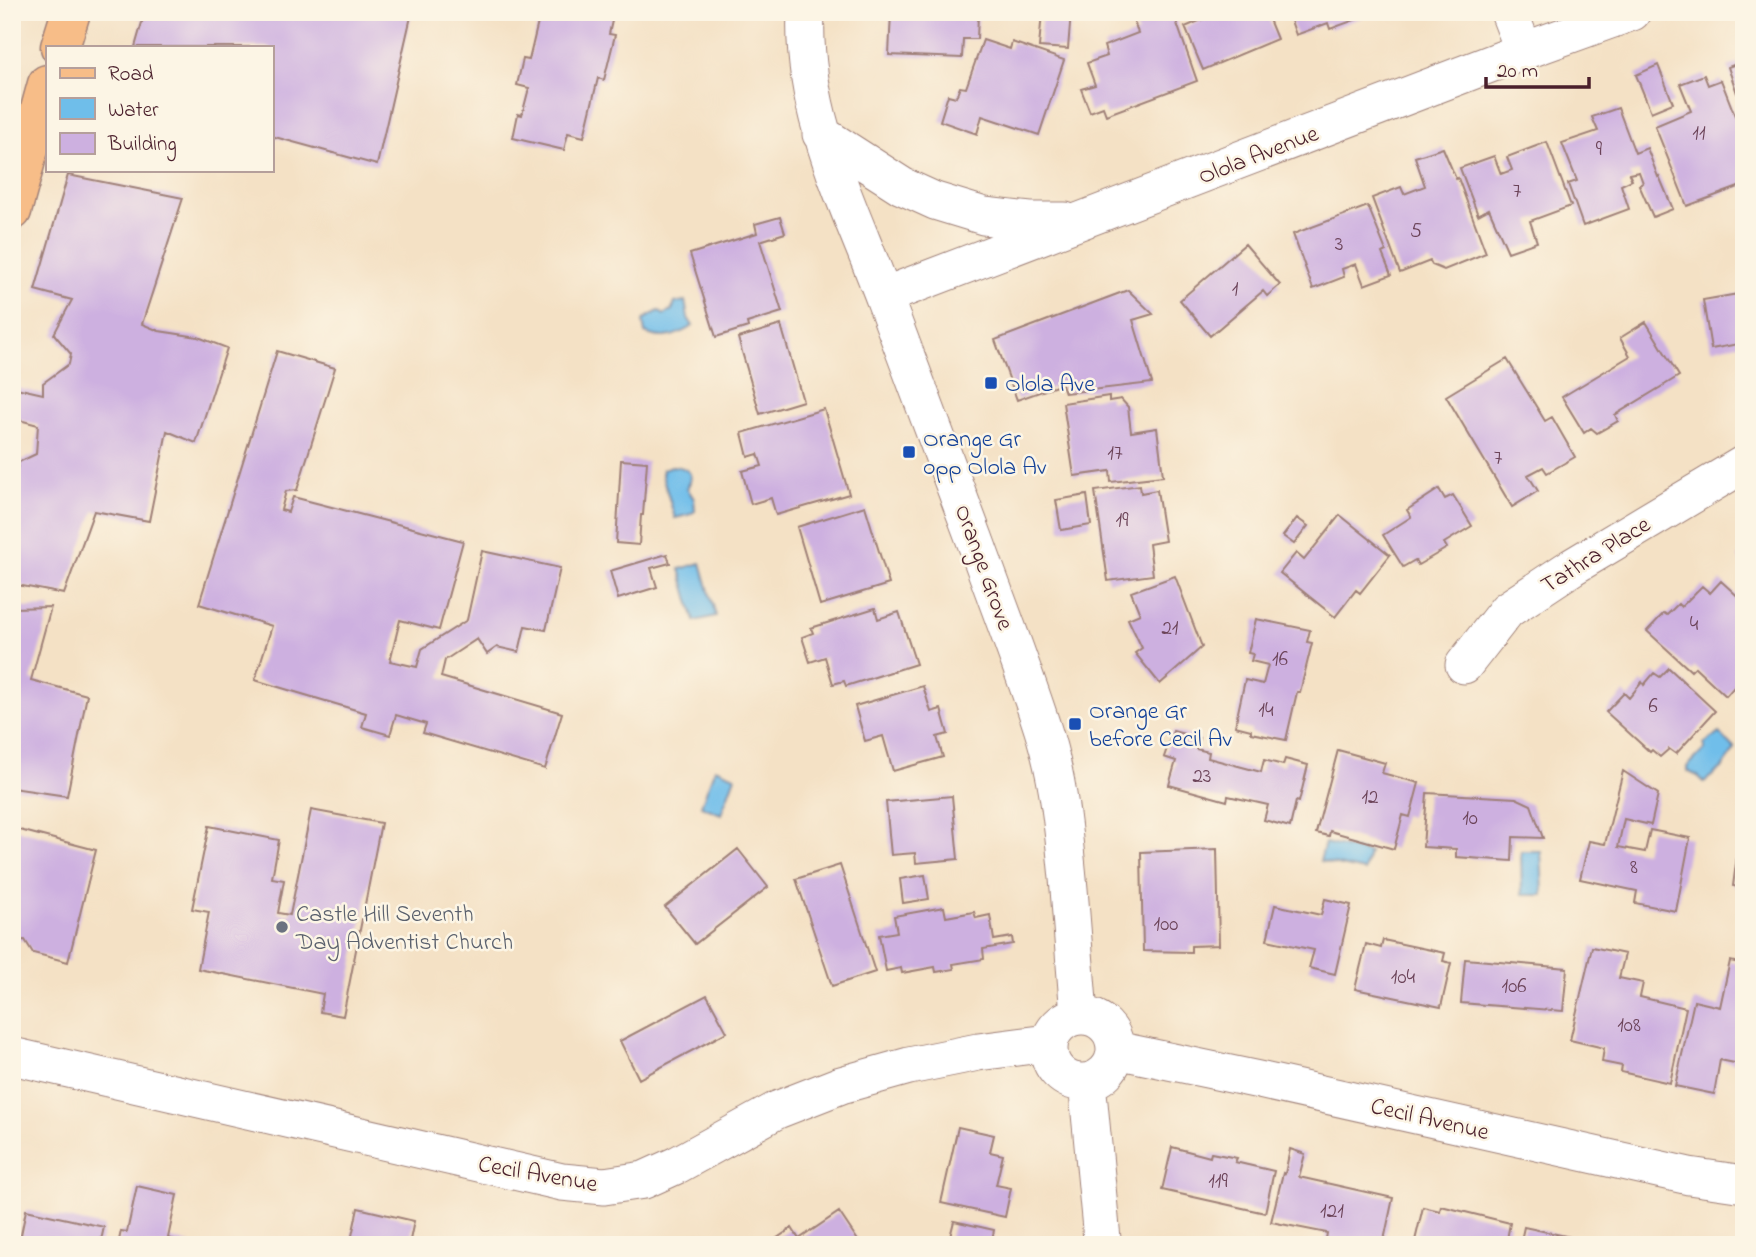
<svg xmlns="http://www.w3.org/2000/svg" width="1756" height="1257" font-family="'Indie Flower',sans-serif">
  <rect width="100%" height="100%" fill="#fcf5e5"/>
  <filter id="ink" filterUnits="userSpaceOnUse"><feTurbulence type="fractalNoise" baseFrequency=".0143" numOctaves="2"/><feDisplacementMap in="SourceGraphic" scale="14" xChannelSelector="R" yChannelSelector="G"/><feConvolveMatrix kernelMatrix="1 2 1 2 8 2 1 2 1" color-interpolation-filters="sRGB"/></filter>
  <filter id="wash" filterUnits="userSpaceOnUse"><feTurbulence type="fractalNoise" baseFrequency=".00686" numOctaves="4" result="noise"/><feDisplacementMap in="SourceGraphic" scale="28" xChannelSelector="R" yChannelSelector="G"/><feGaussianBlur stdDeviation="1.57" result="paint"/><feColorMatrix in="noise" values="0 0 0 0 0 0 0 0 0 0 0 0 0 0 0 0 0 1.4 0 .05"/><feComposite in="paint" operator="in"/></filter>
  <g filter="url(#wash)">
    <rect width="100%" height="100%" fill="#f4e1c5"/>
    <path fill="#6fbeea" stroke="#5c6e8a" stroke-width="2" d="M685,301L688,318L693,326C676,336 664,341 645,333L643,321L649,316L659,311L664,315L672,310L675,303Z
      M672,466C687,467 696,473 687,488L694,499L695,511L688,515L675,518L662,475L663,469Z
      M701,563L716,616L695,621L680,569Z
      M1719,733L1735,749L1722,768L1704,782L1698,776L1687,771V767L1705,749L1704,744Z
      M715,768L735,776L721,814L701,806Z
      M1325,843L1369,853L1364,871L1320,861Z
      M1541,851L1543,895H1522L1521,851Z"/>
    <g id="blocks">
      <path fill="#cdb0e0" d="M134,12H412L377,165L271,136V47H135L143,19L133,16Z
        M551,12H614L609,34L615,35L604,80L598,78L584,137L568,133L564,150L513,138L518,114L522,115L529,88L517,85L523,59L529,60L540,14L550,17Z
        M891,12H969V14L978,15L977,39H963L962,58L889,55Z
        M1042,12H1071L1068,49L1039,47Z
        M1131,12H1173L1197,81L1106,115L1103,107L1090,112L1081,89L1095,85L1087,63L1107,56L1104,46L1138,33Z
        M1220,12H1266L1277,39L1203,70L1185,27Z
        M1288,12H1361L1363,17L1330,29L1328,23L1296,35Z
        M983,40L1010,49L1012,42L1064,60L1039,135L982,116L977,134L940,121L948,95L956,97L960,87L966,88Z
        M1744,61V123L1738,109L1739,92L1737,93L1728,67Z
        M1658,65L1673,103L1651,112L1636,75Z
        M1704,75L1708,85L1721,80L1744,139V185L1687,206L1655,126L1691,111L1680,84Z
        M1618,108L1635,153L1647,148L1658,177L1659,176L1673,209L1653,217L1639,185L1643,183L1639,172L1629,174L1632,180L1621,185L1629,209L1583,226L1568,184L1577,181L1562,143L1598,131L1592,117Z
        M1547,142L1571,206L1530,221L1537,242L1508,252L1489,209L1478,215L1460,168L1494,156L1501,174L1512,170L1507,157Z
        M1443,148L1456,179L1458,178L1486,253L1444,270L1432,265L1430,261L1400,273L1372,198L1401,187L1404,194L1425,186L1415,157Z
        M68,175L183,198L142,324L159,331L198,337L227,348L196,443L167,431L149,521L94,511L64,594L12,584V485L19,462L36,454L38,425L12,418V387L43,394V383L69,364L71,354L54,334L72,300L35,290Z
        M1368,206L1386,251L1382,253L1391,275L1364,285L1356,264L1342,269L1344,277L1313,289L1293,234Z
        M780,217L785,233L760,241L782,312L747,323L748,327L716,337L690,254L757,233L755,224Z
        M1245,244L1280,285L1267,296L1263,291L1210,336L1180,300Z
        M1128,290L1153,314L1133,320L1152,383L1065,393L1062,384L1017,400L995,340Z
        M1744,293V343L1711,349L1703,300Z
        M1646,322L1679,376L1615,415L1618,421L1597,433L1591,428L1584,433L1562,397L1630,356L1620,338Z
        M781,325L803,401L760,414L738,338Z
        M277,351L335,368L297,490L286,491L281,510L288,512L293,497L463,541L439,630L400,620L390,661L417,667L422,649L467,620L482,551L560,568L546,630L525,626L519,652L497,647L487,654L477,639L445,660L441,677L562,713L545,769L423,733L426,724L396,715L390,735L362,727L366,713L255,680L272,626L199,604Z
        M1507,359L1545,421L1552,417L1575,457L1547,473L1543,467L1528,475L1538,491L1512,507L1446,396Z
        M1109,396V401L1121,399L1128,407L1131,432L1157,428L1163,476L1111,482L1110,471L1074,476L1063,403Z
        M824,409L849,494L776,515L771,498L751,504L742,471L762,466L758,454L748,457L742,433Z
        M621,460L647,462L643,515H641L639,545L616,543Z
        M1140,485L1141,493L1157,490L1165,541L1149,544L1153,575L1108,581L1095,491Z
        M1439,489L1445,499L1453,495L1472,526L1444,543L1447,548L1418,565L1415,560L1403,567L1383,535L1411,517L1407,510Z
        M1087,495L1091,525L1061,530L1056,500Z
        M865,506L889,584L820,605L797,527Z
        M1340,515L1390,555L1360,593L1356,590L1335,617L1280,573L1296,553L1304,560Z
        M1297,518L1308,526L1294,544L1283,536Z
        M667,554L670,563L651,568L657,587L618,599L610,571Z
        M1744,554V570L1738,557Z
        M1175,576L1202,647L1160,684L1135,653L1142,648L1128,619L1140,614L1131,592Z
        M1721,581L1744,602V676L1726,696L1695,667L1691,671L1647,631L1664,613L1667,615L1678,604L1681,607L1702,586L1710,593Z
        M51,607L31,680L87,695L67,796L12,788V608Z
        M875,608L878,619L899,612L916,664L846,686L844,681L833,684L825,657L810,662L802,637L813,633L811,628Z
        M1256,619L1310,630L1307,642L1312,643L1300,692H1297L1286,740L1251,733V730L1235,726L1245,680L1263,684L1268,665L1251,661L1253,654L1248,653Z
        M1669,668L1715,711L1676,754L1669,749L1660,757L1652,750L1650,752L1606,712L1624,693L1629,698L1642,682L1644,685L1654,673L1660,677Z
        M923,686L931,712L941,709L948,734L937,737L943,757L893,771L883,736L865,741L855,706Z
        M1173,731L1199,738L1196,749L1209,752L1208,758L1261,772L1264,760L1283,765L1285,759L1308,765L1299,802L1296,801L1290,827L1264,820L1268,805L1228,796L1227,801L1169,785L1176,761L1164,757Z
        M1338,750L1385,763L1382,773L1419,783L1410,817L1403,815L1394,849L1330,831L1329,836L1316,833Z
        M1623,771L1658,794L1651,825L1624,819L1618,847L1645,852L1650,830L1690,838L1676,911L1635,903L1637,891L1580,879L1589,841L1605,844Z
        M1427,793L1516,798L1531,805L1543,838L1513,837L1512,861L1456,857V849L1423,847Z
        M952,796L958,859L916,863L915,853L891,855L886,802Z
        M311,810L381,823L343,1016L320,1012L323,994L198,969L209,912L192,909L209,826L279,840L272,878L284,880L278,913L290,915Z
        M12,828L96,850L68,962L33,953L25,940L12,941Z
        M1739,841H1744V888L1733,886Z
        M738,849L768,887L695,944L665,907Z
        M1217,849L1219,945L1191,946V952L1143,951L1141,852Z
        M840,865L875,972L832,986L796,879Z
        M925,875L929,899L903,903L900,879Z
        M1325,899L1351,905L1335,974L1309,968L1314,950L1267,940L1275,905L1321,915Z
        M944,907L946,917L974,912L976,918L990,915L994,940L1012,937L1013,944L983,949L984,959L953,964L954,969L936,972L935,967L902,973L901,968L886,971L879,935L897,932L894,916Z
        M1383,940L1445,953L1443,961L1451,963L1441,1007L1355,989L1366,944L1381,948Z
        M1592,947L1625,954L1619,978L1643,983L1640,997L1686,1008L1670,1083L1621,1072L1622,1066L1602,1062L1604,1048L1570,1040Z
        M1465,959L1567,968L1563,1011L1461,1003Z
        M1730,961L1744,964V1065L1720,1060L1714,1094L1675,1086L1694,1001L1720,1007Z
        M707,995L727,1032L639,1079L620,1041Z
        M958,1127L994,1135L990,1152L1003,1155L996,1185L1011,1188L1005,1217L941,1203Z
        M1172,1147L1210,1157L1211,1153L1237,1158L1235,1162L1274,1171L1265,1213L1162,1190Z
        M1290,1149L1305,1154L1299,1177L1393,1198L1383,1245H1325L1327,1233L1271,1222L1283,1173L1285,1174Z
        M137,1186L177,1195L168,1238L192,1245H118L121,1231L127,1232Z
        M1441,1206L1510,1223L1506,1245H1414L1423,1207L1440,1211Z
        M358,1208L414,1221L409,1245H350Z
        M26,1210L104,1227L100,1245H19Z
        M839,1212L861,1245H767L792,1228L799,1239Z
        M954,1221L994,1230L991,1245H948Z
        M1524,1227L1603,1244V1245H1520Z"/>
    </g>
  </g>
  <g filter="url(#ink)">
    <use href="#blocks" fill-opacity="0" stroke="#9f8078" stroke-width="2"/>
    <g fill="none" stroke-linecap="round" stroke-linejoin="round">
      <defs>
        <path id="street" d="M806,12C801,115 850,207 885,300C916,381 946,462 976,543C998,604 1022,665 1042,727C1059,779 1064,835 1069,889C1072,931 1076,973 1079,1015
          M1509,12L1524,51
          M821,134L902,186L935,201L984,216L1030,221H1065
          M884,296L1524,51L1632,12
          M1464,665L1507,610L1572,567L1744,464
          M1049 1049a33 33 0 1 1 66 0a33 33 0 1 1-66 0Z
          M1116,1050L1259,1080L1689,1176L1744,1184
          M12,1056L562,1182L604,1186L644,1180L677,1165L777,1110L841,1085L909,1066L978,1052L1049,1043
          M1087,1082L1102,1239V1245"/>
        <path id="primary" d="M60,47L71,12
          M12,211L47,84"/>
      </defs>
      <use href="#street" stroke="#9f8078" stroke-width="39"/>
      <use href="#primary" stroke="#9f8078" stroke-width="41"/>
      <use href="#street" stroke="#fff" stroke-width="37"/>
      <use href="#primary" stroke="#f7bd88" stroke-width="38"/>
    </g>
  </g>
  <g fill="#1a4fb4" stroke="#fcf5e5" stroke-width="2.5">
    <rect x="984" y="376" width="14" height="14" rx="3.5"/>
    <rect x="902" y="445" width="14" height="14" rx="3.5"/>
    <rect x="1068" y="717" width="14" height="14" rx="3.5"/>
  </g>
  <circle fill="#6b7280" stroke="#fcf5e5" stroke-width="2.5" cx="282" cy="927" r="7"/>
  <g text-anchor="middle" stroke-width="5" stroke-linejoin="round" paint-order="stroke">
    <g font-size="21" fill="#6b4358">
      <text x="1699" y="139">11</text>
      <text x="1599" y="155">9</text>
      <text x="1517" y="197">7</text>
      <text x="1416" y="237">5</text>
      <text x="1339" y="250">3</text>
      <text x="1235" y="295">1</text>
      <text x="1115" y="459">17</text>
      <text x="1498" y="464">7</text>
      <text x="1122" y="526">19</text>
      <text x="1694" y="630">4</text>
      <text x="1170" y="634">21</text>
      <text x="1280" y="665">16</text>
      <text x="1653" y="712">6</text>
      <text x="1266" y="716">14</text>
      <text x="1202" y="782">23</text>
      <text x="1370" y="803">12</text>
      <text x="1470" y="824">10</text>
      <text x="1634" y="873">8</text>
      <text x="1166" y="930">100</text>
      <text x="1403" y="983">104</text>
      <text x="1514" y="992">106</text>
      <text x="1629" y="1031">108</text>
      <text x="1218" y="1187">119</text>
      <text x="1332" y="1217">121</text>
    </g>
    <g font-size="24" fill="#4a1f2b" stroke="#fcf5e5">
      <text transform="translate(1258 154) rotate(-21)" y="8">Olola Avenue</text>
      <text transform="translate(1595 554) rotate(-32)" y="8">Tathra Place</text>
      <text transform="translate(985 567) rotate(70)" y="8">Orange Grove</text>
      <text transform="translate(1430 1118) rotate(13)" y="8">Cecil Avenue</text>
      <text transform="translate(538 1173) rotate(10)" y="8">Cecil Avenue</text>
    </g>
    <g font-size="24" fill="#164399" stroke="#fcf5e5" text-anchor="start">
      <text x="1005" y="391">Olola Ave</text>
      <text x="923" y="446">Orange Gr<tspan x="923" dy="28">opp Olola Av</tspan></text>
      <text x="1089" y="718">Orange Gr<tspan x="1089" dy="28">before Cecil Av</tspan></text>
    </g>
    <g font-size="24" fill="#5b616d" stroke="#fcf5e5" text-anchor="start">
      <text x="296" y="921">Castle Hill Seventh<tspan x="296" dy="28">Day Adventist Church</tspan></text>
    </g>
  </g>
  <rect width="1756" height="1257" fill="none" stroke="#fcf5e5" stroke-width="42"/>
  <rect x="46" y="46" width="228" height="126" fill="#fcf5e5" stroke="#b59f9b" stroke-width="2"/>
  <rect x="60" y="68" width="35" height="10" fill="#f7bd88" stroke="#b59f9b" stroke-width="2"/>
  <text x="108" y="80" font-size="21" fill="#4a1f2b">Road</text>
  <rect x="60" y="98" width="35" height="21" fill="#6fbeea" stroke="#b59f9b" stroke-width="2"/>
  <text x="108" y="116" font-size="21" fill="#4a1f2b">Water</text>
  <rect x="60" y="133" width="35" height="21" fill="#cdb0e0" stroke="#b59f9b" stroke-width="2"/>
  <text x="108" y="150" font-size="21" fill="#4a1f2b">Building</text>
  <path d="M1486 77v10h103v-10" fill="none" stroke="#4a1f2b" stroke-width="3.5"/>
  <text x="1497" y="77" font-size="21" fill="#4a1f2b" stroke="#fcf5e5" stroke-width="5" paint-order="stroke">20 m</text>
</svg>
